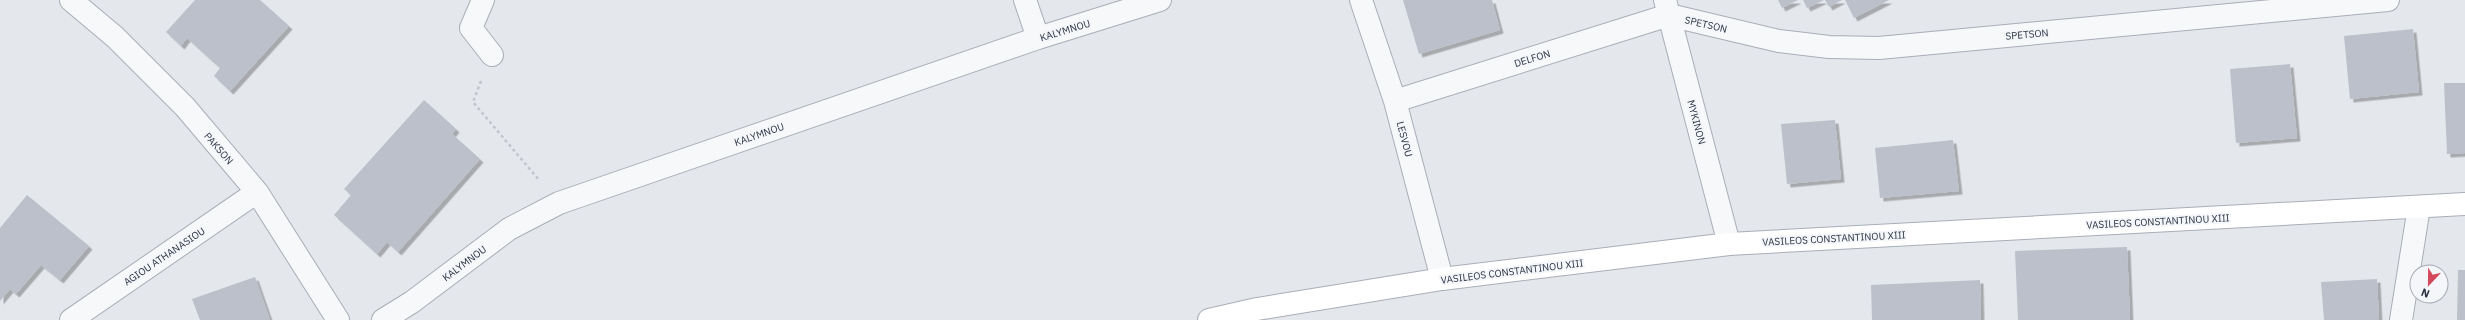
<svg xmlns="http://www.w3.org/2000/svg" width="2465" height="320" font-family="'IBM Plex Sans',sans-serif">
  <defs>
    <filter id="shadow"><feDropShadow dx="3.5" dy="3.5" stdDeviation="0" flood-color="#0004"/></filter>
  </defs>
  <rect width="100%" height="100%" fill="#e4e7ec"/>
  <path fill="#bbc0ca" filter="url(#shadow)" d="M195,0H260L289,26L230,91L214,76L220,68L187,38L181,46L166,32Z
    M1403,0H1492L1500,30L1419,54Z
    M1778,0H1798L1782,8Z
    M1803,0H1824L1807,8Z
    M1825,0H1842L1829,7Z
    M1845,0H1889L1854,18Z
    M2413,29L2419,92L2350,99L2344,36Z
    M2290,64L2297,138L2236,143L2230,69Z
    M2444,83H2465V153L2447,154Z
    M424,100L456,129L452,134L480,159L398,252L387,242L377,254L334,215L351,195L344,189Z
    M1835,120L1841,179L1787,184L1781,124Z
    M1953,140L1959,191L1880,198L1875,148Z
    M27,195L89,246L60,280L41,265L16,294L10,289L0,301V228Z
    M2127,247L2130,320H2018L2015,251Z
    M2458,270H2465V320H2457Z
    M255,277L270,320H200L192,299Z
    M2377,279L2379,320H2324L2321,282Z
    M1980,280L1981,320H1872L1871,285Z"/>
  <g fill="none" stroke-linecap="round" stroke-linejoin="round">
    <defs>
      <path id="street" d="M71,0L115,37L185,107L257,192L338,320
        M483,0L471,28L492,55
        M1025,0L1038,38
        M1361,0L1395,101L1442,279
        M1665,0L1729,244
        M1395,101L1669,15L1779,41L1829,47L1879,48L2388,0
        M71,320L257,192
        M383,320L412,302L509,229L559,203L1038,38L1160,0
        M2401,320L2419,207"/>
      <path id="secondary" d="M1209,320L1257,309L1442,279L1729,244L2465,204"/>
    </defs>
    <use href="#street" stroke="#a9aeb7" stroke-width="24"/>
    <use href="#secondary" stroke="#a9aeb7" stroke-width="24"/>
    <path stroke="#c2c5cb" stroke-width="2.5" stroke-dasharray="3 3" stroke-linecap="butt" d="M481,81L473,102L539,180"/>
    <use href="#street" stroke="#f7f8fa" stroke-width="22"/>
    <use href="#secondary" stroke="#fff" stroke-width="22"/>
  </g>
  <g text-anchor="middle" stroke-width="4" stroke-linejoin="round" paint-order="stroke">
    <g font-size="10" fill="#2b3445" stroke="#f4f6f9">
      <text transform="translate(1706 24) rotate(13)" y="4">SPETSON</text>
      <text transform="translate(1065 30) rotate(-17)" y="4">KALYMNOU</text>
      <text transform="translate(2027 34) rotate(-5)" y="4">SPETSON</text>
      <text transform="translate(1532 58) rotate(-17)" y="4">DELFON</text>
      <text transform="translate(1697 122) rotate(75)" y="4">MYKINON</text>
      <text transform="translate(759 134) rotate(-19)" y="4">KALYMNOU</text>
      <text transform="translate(1405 139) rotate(75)" y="4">LESVOU</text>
      <text transform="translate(219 148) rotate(49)" y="4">PAKSON</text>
      <text transform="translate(2158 221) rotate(-3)" y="4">VASILEOS CONSTANTINOU XIII</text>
      <text transform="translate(1834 238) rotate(-3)" y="4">VASILEOS CONSTANTINOU XIII</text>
      <text transform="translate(164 256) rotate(-34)" y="4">AGIOU ATHANASIOU</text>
      <text transform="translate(464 263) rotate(-37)" y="4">KALYMNOU</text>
      <text transform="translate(1512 271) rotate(-7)" y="4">VASILEOS CONSTANTINOU XIII</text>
    </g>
  </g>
  <g transform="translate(2429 284) rotate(202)"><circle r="19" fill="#f4f6f9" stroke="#a4a8b1"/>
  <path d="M0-3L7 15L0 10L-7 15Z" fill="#d1495b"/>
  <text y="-6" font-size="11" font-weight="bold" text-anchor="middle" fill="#2b3445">N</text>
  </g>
</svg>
